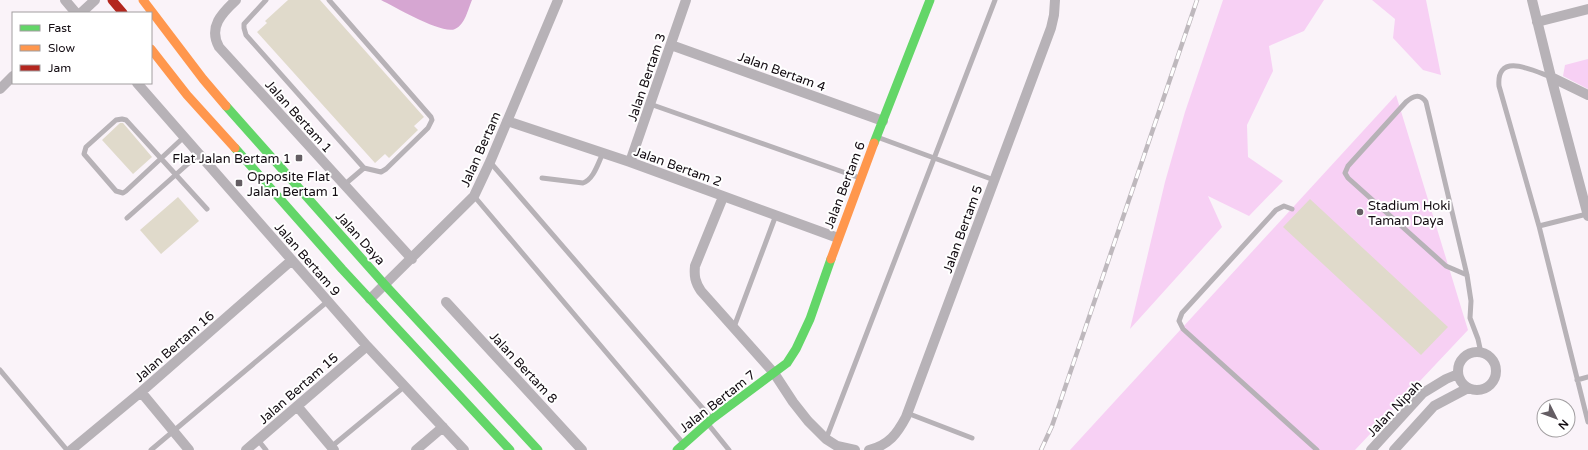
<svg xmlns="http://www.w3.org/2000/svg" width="1588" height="450" font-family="'Varela Round',sans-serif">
  <rect width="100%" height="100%" fill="#faf3f9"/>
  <path fill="#f7d0f4" d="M1223,0H1324L1304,31L1269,46L1273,71L1247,125L1248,157L1283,181L1249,216L1208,196L1222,227L1130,329L1165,182L1185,112Z
    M1372,0H1426L1441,75L1423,70L1393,38L1395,19Z
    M1588,59V89L1563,76L1565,65Z
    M1396,95L1468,330L1355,450H1070Z"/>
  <path fill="#d6a6d2" d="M381,0H472C468,9 465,25 455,29C443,35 395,7 381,0Z"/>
  <path fill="#e0dacb" d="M288,0H320L424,117L414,126L418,130L389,158L385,154L375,163L257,32L267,23L265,21Z
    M120,123H123L152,157L133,174L102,140Z
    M178,197L199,221L161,254L140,230Z
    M1310,199L1448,327L1421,355L1283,227Z"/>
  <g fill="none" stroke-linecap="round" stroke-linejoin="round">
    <path stroke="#b7b2b7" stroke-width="5" d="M266,0L244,24V28L246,35L364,168L381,172L386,169L428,128L432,120L431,117L329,0
      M1551,77C1534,71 1496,51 1499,86L1539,226L1588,422
      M650,104L860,178
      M184,137L126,191L123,193L116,191L84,154L86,147L116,120L122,119L126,120L207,209
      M877,137L994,180
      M490,162L711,418
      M542,178L583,183C594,179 598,163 603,153
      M344,185L364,168
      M474,196L683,443
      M1292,209L1284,206L1276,210L1182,313L1179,321L1183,329L1317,450
      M127,218L199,154
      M1539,226L1587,214
      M1467,275L1446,266L1348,178L1345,173L1348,166L1406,102C1413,96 1420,93 1426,102L1467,275L1471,301L1470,318L1478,339L1481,353
      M734,327L776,215
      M0,370L67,450
      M1577,380L1588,377
      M907,413L972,438
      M708,424L729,450
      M826,439L995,0
      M258,440L266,450
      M331,447L405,386
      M151,450L328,301"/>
    <path stroke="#b7b2b7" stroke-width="10" d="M65,0L76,13
      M236,0C222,13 208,27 219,47L412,259
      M1532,0L1551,77L1588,216
      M81,13L95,0
      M1537,22L1588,9
      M671,45L883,121
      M1551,77L1588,95
      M137,83L367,346L464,450
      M0,89L13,76
      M507,121L630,162L838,238
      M630,162L686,0
      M723,197L695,266C694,276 695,282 701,291L774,373L793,402L808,421L826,439L837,446L855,450
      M370,299L474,196L490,162L558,0
      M446,302L582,450
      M1458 371a19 19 0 1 1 38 0a19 19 0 1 1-38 0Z
      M141,392L189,450
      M297,406L334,450
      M71,450L141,392L292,260
      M246,450L367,346
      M416,450L443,427
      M869,450C889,445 897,434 906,417L1051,28L1054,15L1055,0
      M1371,450L1423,393L1446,379L1458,374
      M1394,450L1434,406L1468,388"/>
    <path stroke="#63d668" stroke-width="9" d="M226,106L385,285L538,450
      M874,143L930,0
      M235,148L342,269L510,450
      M677,450L712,419L787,363L796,349L810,319L831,259"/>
    <path stroke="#ff974d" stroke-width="9" d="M143,0L203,79L226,106
      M151,49L187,95L235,148
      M831,259L874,143"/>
    <path stroke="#b3261e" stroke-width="9" d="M112,0L123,13"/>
    <defs>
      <path id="rail" d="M1041,450L1052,426L1197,0"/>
    </defs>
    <use href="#rail" stroke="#beb8bd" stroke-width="4.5"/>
    <use href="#rail" stroke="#fff" stroke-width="3" stroke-dasharray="9" stroke-linecap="butt"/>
  </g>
  <g fill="#645d63" stroke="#fff" stroke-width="1.5">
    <rect x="295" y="154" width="8" height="8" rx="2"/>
    <rect x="235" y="179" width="8" height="8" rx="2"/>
    <circle cx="1360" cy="212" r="4"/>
  </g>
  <g text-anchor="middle" stroke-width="4" stroke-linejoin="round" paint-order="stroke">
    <g font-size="13" fill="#130c12" stroke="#fff">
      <text transform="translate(782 71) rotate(20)" y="5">Jalan Bertam 4</text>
      <text transform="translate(646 77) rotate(-71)" y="5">Jalan Bertam 3</text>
      <text transform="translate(299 116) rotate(48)" y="5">Jalan Bertam 1</text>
      <text transform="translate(480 149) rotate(-66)" y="5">Jalan Bertam</text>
      <text transform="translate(678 166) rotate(20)" y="5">Jalan Bertam 2</text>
      <text transform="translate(844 185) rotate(-69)" y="5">Jalan Bertam 6</text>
      <text transform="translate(962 229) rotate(-70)" y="5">Jalan Bertam 5</text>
      <text transform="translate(361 238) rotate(48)" y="5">Jalan Daya</text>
      <text transform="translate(308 259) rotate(49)" y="5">Jalan Bertam 9</text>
      <text transform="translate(174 346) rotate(-41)" y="5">Jalan Bertam 16</text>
      <text transform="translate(524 367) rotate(47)" y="5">Jalan Bertam 8</text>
      <text transform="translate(298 388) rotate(-41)" y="5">Jalan Bertam 15</text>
      <text transform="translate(717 401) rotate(-38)" y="5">Jalan Bertam 7</text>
      <text transform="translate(1394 408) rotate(-46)" y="5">Jalan Nipah</text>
    </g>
    <g font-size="13" fill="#130c12" stroke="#fff" text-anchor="start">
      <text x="291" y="163" text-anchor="end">Flat Jalan Bertam 1</text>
      <text x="247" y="181">Opposite Flat<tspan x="247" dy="15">Jalan Bertam 1</tspan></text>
      <text x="1368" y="210">Stadium Hoki<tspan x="1368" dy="15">Taman Daya</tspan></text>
    </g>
  </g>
  <rect x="12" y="12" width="140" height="72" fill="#ffffff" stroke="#a19ea0"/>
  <rect x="20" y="25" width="20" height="6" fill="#63d668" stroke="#a19ea0"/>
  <text x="48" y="32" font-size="12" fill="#130c12">Fast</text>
  <rect x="20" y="45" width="20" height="6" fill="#ff974d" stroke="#a19ea0"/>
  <text x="48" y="52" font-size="12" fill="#130c12">Slow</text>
  <rect x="20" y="65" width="20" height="6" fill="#b3261e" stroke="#a19ea0"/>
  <text x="48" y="72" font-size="12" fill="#130c12">Jam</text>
  <g transform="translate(1556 418) rotate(132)"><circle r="19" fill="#ffffff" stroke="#a19ea0"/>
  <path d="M0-3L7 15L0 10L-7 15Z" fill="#645d63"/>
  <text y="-6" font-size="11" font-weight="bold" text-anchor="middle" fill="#130c12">N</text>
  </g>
</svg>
